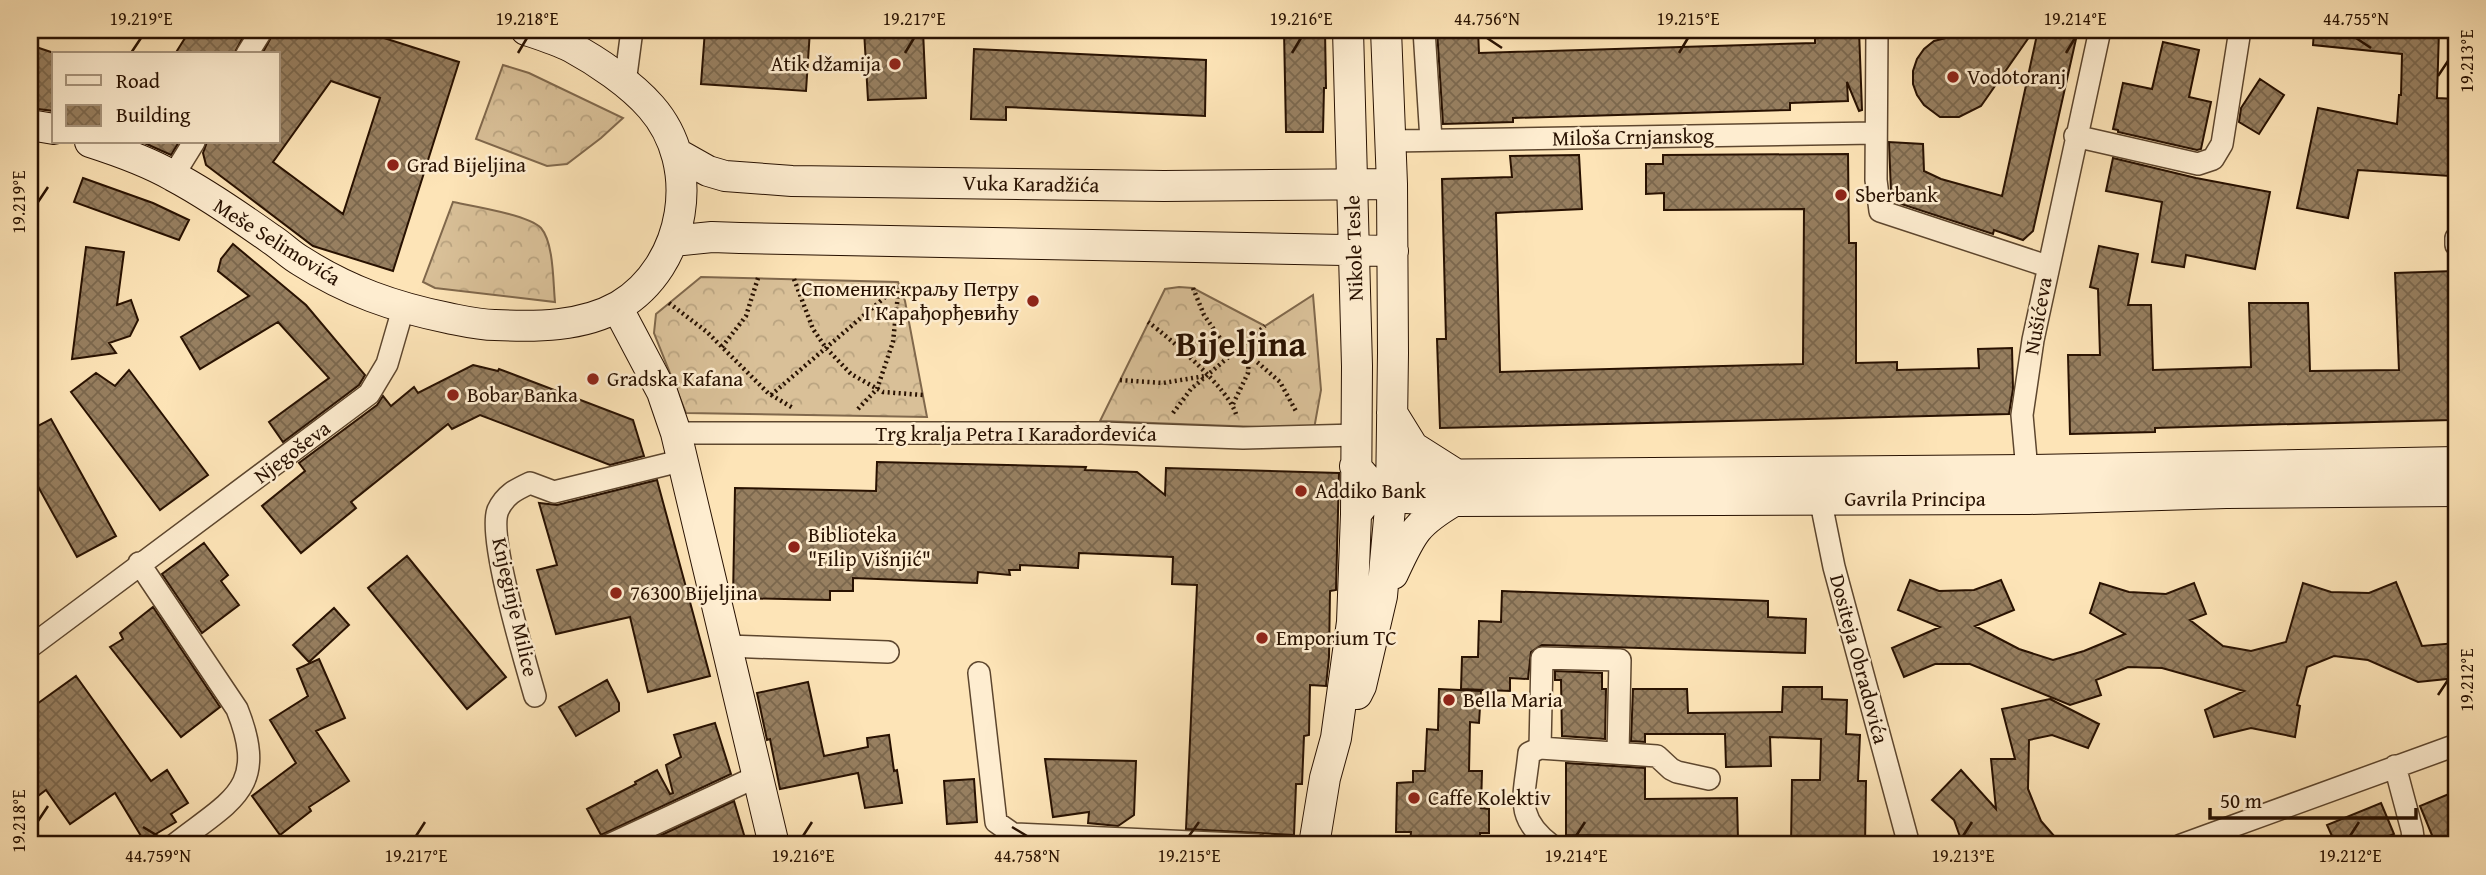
<svg xmlns="http://www.w3.org/2000/svg" width="2486" height="875" font-family="'Gentium Book Plus',serif">
  <defs>
    <pattern id="forest-crowns" width="20" height="18" patternUnits="userSpaceOnUse" patternTransform="scale(1.75)"><rect width="20" height="18" fill="#d9c098"/><path d="M2 6a3 3 0 1 1 6 0M12 15a3 3 0 1 1 6 0" fill="none" stroke="#baa481"/></pattern>
    <pattern id="building-cross-hatch" width="8" height="8" patternUnits="userSpaceOnUse" patternTransform="scale(1.75)"><rect width="8" height="8" fill="#977f60"/><path d="M0 0l8 8M0 8l8-8" fill="none" stroke="#7b674d"/></pattern>
  </defs>
  <rect width="100%" height="100%" fill="#fde4b7"/>
  <filter id="stains"><feTurbulence type="fractalNoise" baseFrequency=".00286" numOctaves="4"/><feColorMatrix values="0 0 0 0 .2 0 0 0 0 .09 0 0 0 0 .02 0 0 0 .5 -.17"/></filter>
  <radialGradient id="worn" r=".72"><stop offset=".6" stop-color="#630" stop-opacity="0"/><stop offset="1" stop-color="#630" stop-opacity=".3"/></radialGradient>
  <path fill="url(#forest-crowns)" stroke="#80684c" stroke-width="2" d="M503,65L529,73L623,118L601,138L567,164L547,166L476,139Z
    M453,202C472,206 529,215 541,228C554,243 553,283 555,302L435,288L423,282Z
    M701,277L898,282L905,301L927,417L686,413L654,333L656,314Z
    M1179,287L1193,288L1265,326L1313,295L1321,390L1314,429L1100,421L1165,289Z"/>
  <path fill="url(#building-cross-hatch)" stroke="#281101" stroke-width="2" fill-rule="evenodd" d="M190,30H247L234,54H175Z
    M275,30H359L459,62L393,271L313,246L206,165L203,153L207,142H278V54H262ZM331,81L380,98L343,214L273,162Z
    M705,30H810L806,91L701,84Z
    M864,30H923L926,98L868,100Z
    M1284,30H1325L1326,88H1324L1323,132H1286Z
    M1437,30H1478L1479,53L1815,43V30H1859L1862,110L1859,111L1847,82L1848,101L1790,103V110L1513,118V122L1443,124Z
    M1987,30H2034L1981,106L1959,117H1940L1924,105L1917,95L1913,84V71L1917,59L1924,49L1934,41L1946,38L1990,37Z
    M2038,30H2078L2033,231L2023,240L1994,230L1993,234L1898,203L1891,192L1889,142L1923,144L1924,171L1941,179L2002,196Z
    M2314,30H2439L2437,98L2456,99V126H2453L2450,176L2358,170L2348,218L2297,208L2318,108L2397,124L2399,95H2401L2402,54L2313,45Z
    M2163,42L2199,50L2189,97L2211,102L2201,149L2197,150L2118,132V130L2113,129L2123,83L2152,89Z
    M30,45L54,53V111L30,108Z
    M974,49L1206,60L1205,116L1006,107V120L971,119Z
    M2260,79L2284,95L2259,134L2239,122L2241,108Z
    M142,142H179L171,155Z
    M1848,154L1849,243H1856V363L1897,362V370L1979,368L1978,349L2012,348L2013,389L2009,414L1440,428L1437,339H1446L1442,179L1512,177L1510,156L1579,155L1582,209L1496,213L1500,372L1803,364L1804,209L1664,210V193L1646,194V164H1663V155Z
    M2113,158L2196,178L2270,192L2255,269L2186,255L2184,267L2152,262L2162,202L2106,191Z
    M83,178L153,203L189,220L179,240L74,202Z
    M233,244L306,305L365,375L359,385L283,442L269,422L329,378L278,322L200,369L181,337L249,296L218,271L221,259Z
    M2099,246L2138,254L2128,305H2151L2153,370L2251,367L2249,303H2308L2310,371L2399,370L2395,273L2454,271L2456,392L2450,393L2451,420L2253,425L2155,428V432L2070,434L2068,355H2100L2098,289L2090,287Z
    M86,247L124,252L117,305L131,300L138,320L130,336L109,343L116,353L72,359Z
    M473,365L498,371L499,369L633,420L644,456L610,465L480,415L452,429L448,424L351,502L356,508L301,553L262,506L305,471L299,463L377,405L383,396L391,406L414,387L418,393Z
    M129,370L208,475L160,510L71,392L96,373L115,386Z
    M51,419L116,536L77,557L30,472V430Z
    M877,462L1086,467L1085,470L1137,472L1165,495L1166,468L1339,473L1336,590L1330,591L1329,657L1326,686L1310,685L1309,735L1304,736L1302,784H1296L1294,835L1186,829L1197,585L1172,584L1173,557L1079,553L1078,568L1020,565V570H1009L1010,575L978,572L977,583L853,578V591H830V600L733,598L735,488L876,491Z
    M657,480L710,676L648,692L630,617L556,634L537,570L557,565L539,503L557,505Z
    M204,543L228,575L221,581L239,605L202,633L162,574Z
    M407,556L506,677L467,709L368,588Z
    M1910,580L1939,591L1974,590L2001,580L2014,610L1975,626L2019,649L2053,660L2084,651L2125,634L2090,613L2100,583L2129,592L2166,594L2194,583L2206,614L2190,620L2223,646L2251,651L2286,642L2303,583L2331,592L2369,593L2396,582L2422,646L2456,643V678L2418,682L2368,660L2334,656L2307,667L2297,705L2300,706L2295,737L2251,728L2214,737L2205,710L2244,691L2162,668L2128,667L2096,680L2101,695L2070,705L1970,664H1935L1904,677L1892,648L1940,627L1898,610Z
    M1502,591L1768,601V617L1806,619L1805,653L1542,645L1531,652L1528,679L1510,678V691L1461,689L1462,657H1478L1479,621L1501,622Z
    M153,607L220,707L181,737L110,647L123,639L120,633Z
    M334,608L349,625L309,662L293,645Z
    M319,659L345,718L316,731L349,781L309,807L311,811L280,835L252,796L296,763L270,720L308,696L297,669Z
    M1555,671L1602,673V689H1606L1605,739L1562,736L1561,680H1555Z
    M76,676L151,781L167,770L188,803L171,814L176,822L144,841L115,793L70,824L46,790L30,802V709Z
    M607,680L619,703V711L576,736L559,707Z
    M808,682L824,756L868,747L867,738L889,735L894,771L897,770L902,803L865,808L858,773L780,789L770,739L767,740L757,693Z
    M1783,687H1822V699L1847,700L1846,734L1860,735L1858,781H1866L1865,845H1791L1792,780H1820L1821,739L1770,737L1771,766L1726,767L1725,734H1645V742L1631,741L1633,689H1687L1688,713L1782,712Z
    M1439,689L1481,691L1479,723L1470,722L1469,771H1482L1481,808L1489,809V833H1480V845L1410,844L1411,832H1396L1397,783L1413,782V771H1425L1427,729L1438,730Z
    M2050,699L2099,724L2088,748L2052,735L2029,740L2028,789L2041,821L2062,845H1963L1954,820L1932,800L1961,770L1996,809L1991,759H2015L2002,709Z
    M715,723L731,774L601,835L587,809L636,784L635,782L657,770L670,794L673,793L666,765L681,757L674,735Z
    M1045,759L1136,761L1134,815L1118,826L1088,823L1089,812L1053,817Z
    M1566,763L1645,768V799L1737,798L1738,840L1666,841V836L1566,835Z
    M974,779L977,822L947,824L944,781Z
    M2456,791V845H2436L2420,806Z
    M734,801L747,845H640Z
    M2381,803L2394,834L2366,845H2336L2327,825Z"/>
  <g fill="none" stroke-linecap="round" stroke-linejoin="round">
    <defs>
      <path id="street" d="M1424,30L1431,140
        M1877,30L1876,180L1880,211L2047,266
        M247,54L262,30
        M625,83L632,30
        M2075,136L2198,164L2213,159L2222,144L2240,30
        M1391,141L1876,133
        M173,176L194,142
        M2456,238V245
        M676,433H1102L1243,438L1357,435
        M2028,482L2022,415L2033,340L2100,30
        M1818,488L1834,567L1909,845
        M139,563L237,709C269,789 231,800 174,845
        M727,646L888,652
        M30,647L369,394L387,364L403,309
        M979,673L996,822L1013,834L1258,845
        M535,696C526,664 487,536 498,510C505,495 515,490 530,483L554,492L684,460
        M1540,748L1542,658L1620,660L1618,753
        M2395,766L2412,830L2414,845
        M609,845L758,776
        M1551,845C1513,816 1525,795 1529,753L1540,748L1657,756L1671,769L1677,772L1709,779
        M2181,845L2456,745"/>
      <path id="secondary" d="M30,125L54,129
        M90,142C118,151 147,161 173,176C207,194 240,217 271,239C282,246 290,255 301,261C348,291 394,307 448,318C463,321 479,325 495,325C536,327 582,327 619,306C686,266 703,166 651,107C631,84 597,61 571,47C557,40 541,35 526,30
        M676,153L708,171L725,176L792,181L1164,186L1392,184
        M673,241L712,237L740,238L1393,251
        M617,307L662,392L676,433L774,845
        M1392,413L1413,447L1454,473
        M1355,466L1375,489L1391,497L1454,501L2029,499L2226,493L2456,491
        M1356,514L1375,489L1392,475L2027,470L2456,462
        M1393,574C1412,533 1415,524 1454,501
        M1357,694L1361,686L1382,596L1391,497L1393,353L1392,184L1386,30
        M1314,845L1325,778L1336,738L1352,622L1356,514L1357,366L1348,30"/>
    </defs>
    <use href="#street" stroke="#5d462e" stroke-width="24"/>
    <use href="#secondary" stroke="#281101" stroke-width="32"/>
    <path stroke="#281101" stroke-width="4.5" stroke-dasharray="2 3.5" stroke-linecap="butt" d="M794,279L813,329L826,348L851,374L883,392L923,395
      M1193,288L1204,315L1231,354
      M669,303L707,332L768,393L793,408
      M1148,322C1171,339 1228,388 1236,414
      M722,347L746,316L758,278
      M1249,355L1280,382L1297,413
      M1120,380L1163,383L1205,376
      M771,395L898,286
      M1233,404L1248,373L1250,339
      M858,409L877,389L893,342L899,285
      M1173,413L1191,389L1265,326"/>
    <use href="#street" stroke="#feedd0" stroke-width="21"/>
    <use href="#secondary" stroke="#feedd0" stroke-width="30"/>
  </g>
  <path fill="none" stroke="#281101" stroke-width="2.5" d="M1487,38L1502,48M2356,38L2371,48M131,53L141,38M518,53L527,38M905,53L914,38M1292,53L1301,38M1679,53L1688,38M2066,53L2075,38M2438,76L2448,61M38,202L48,187M2438,695L2448,680M38,821L48,806M143,827L158,836M1012,827L1027,836M416,836L425,822M803,836L812,822M1189,836L1199,822M1576,836L1585,822M1963,836L1972,822M2350,836L2359,822"/>
  <g fill="#8f2418" stroke="#feedd0" stroke-width="2.5">
    <circle cx="895" cy="64" r="7"/>
    <circle cx="1953" cy="77" r="7"/>
    <circle cx="393" cy="165" r="7"/>
    <circle cx="1841" cy="195" r="7"/>
    <circle cx="1033" cy="301" r="7"/>
    <circle cx="593" cy="379" r="7"/>
    <circle cx="453" cy="395" r="7"/>
    <circle cx="1301" cy="491" r="7"/>
    <circle cx="794" cy="547" r="7"/>
    <circle cx="616" cy="593" r="7"/>
    <circle cx="1262" cy="638" r="7"/>
    <circle cx="1449" cy="700" r="7"/>
    <circle cx="1414" cy="798" r="7"/>
  </g>
  <g text-anchor="middle" stroke-width="5" stroke-linejoin="round" paint-order="stroke">
    <g font-size="21" fill="#281101" stroke="#feedd0" text-anchor="start">
      <text x="881" y="71" text-anchor="end">Atik džamija</text>
      <text x="1967" y="84">Vodotoranj</text>
      <text x="407" y="172">Grad Bijeljina</text>
      <text x="1855" y="202">Sberbank</text>
      <text x="1019" y="296" text-anchor="end">Споменик краљу Петру<tspan x="1019" dy="24">I Карађорђевићу</tspan></text>
      <text x="607" y="386">Gradska Kafana</text>
      <text x="467" y="402">Bobar Banka</text>
      <text x="1315" y="498">Addiko Bank</text>
      <text x="808" y="542">Biblioteka<tspan x="808" dy="24">"Filip Višnjić"</tspan></text>
      <text x="630" y="600">76300 Bijeljina</text>
      <text x="1276" y="645">Emporium TC</text>
      <text x="1463" y="707">Bella Maria</text>
      <text x="1428" y="805">Caffe Kolektiv</text>
    </g>
    <g font-size="21" fill="#281101" stroke="#feedd0">
      <text transform="translate(1633 137) rotate(-1)" y="7">Miloša Crnjanskog</text>
      <text transform="translate(1031 184) rotate(1)" y="7">Vuka Karadžića</text>
      <text transform="translate(277 242) rotate(32)" y="7">Meše Selimovića</text>
      <text transform="translate(1354 248) rotate(-92)" y="7">Nikole Tesle</text>
      <text transform="translate(2038 316) rotate(-80)" y="7">Nušićeva</text>
      <text x="1016" y="441">Trg kralja Petra I Karađorđevića</text>
      <text transform="translate(292 452) rotate(-37)" y="7">Njegoševa</text>
      <text x="1915" y="506">Gavrila Principa</text>
      <text transform="translate(515 607) rotate(77)" y="7">Knjeginje Milice</text>
      <text transform="translate(1859 659) rotate(75)" y="7">Dositeja Obradovića</text>
    </g>
    <g font-size="35" font-weight="bold" fill="#281101" stroke="#feedd0">
      <text x="1241" y="356">Bijeljina</text>
    </g>
  </g>
  <rect width="2486" height="875" fill="none" stroke="#fde4b7" stroke-width="77"/>
  <rect x="52" y="52" width="228" height="91" fill="#feedd0" stroke="#a8957d" stroke-width="2"/>
  <rect x="66" y="75" width="35" height="10" fill="#feedd0" stroke="#a8957d" stroke-width="2"/>
  <text x="116" y="88" font-size="21" fill="#281101">Road</text>
  <rect x="66" y="105" width="35" height="21" fill="url(#building-cross-hatch)" stroke="#a8957d" stroke-width="2"/>
  <text x="116" y="122" font-size="21" fill="#281101">Building</text>
  <path d="M2210 808v10h206v-10" fill="none" stroke="#281101" stroke-width="3.5"/>
  <text x="2220" y="808" font-size="21" fill="#281101" stroke="#feedd0" stroke-width="5" paint-order="stroke">50 m</text>
  <rect x="38" y="38" width="2410" height="798" fill="none" stroke="#281101" stroke-width="2.5"/>
  <g font-size="18" text-anchor="middle" fill="#281101">
    <text x="141" y="25">19.219°E</text>
    <text x="527" y="25">19.218°E</text>
    <text x="914" y="25">19.217°E</text>
    <text x="1301" y="25">19.216°E</text>
    <text x="1487" y="25">44.756°N</text>
    <text x="1688" y="25">19.215°E</text>
    <text x="2075" y="25">19.214°E</text>
    <text x="2356" y="25">44.755°N</text>
    <text transform="translate(2467 61) rotate(-90)" y="6">19.213°E</text>
    <text transform="translate(19 202) rotate(-90)" y="6">19.219°E</text>
    <text transform="translate(2467 680) rotate(-90)" y="6">19.212°E</text>
    <text transform="translate(19 821) rotate(-90)" y="6">19.218°E</text>
    <text x="158" y="862">44.759°N</text>
    <text x="416" y="862">19.217°E</text>
    <text x="803" y="862">19.216°E</text>
    <text x="1027" y="862">44.758°N</text>
    <text x="1189" y="862">19.215°E</text>
    <text x="1576" y="862">19.214°E</text>
    <text x="1963" y="862">19.213°E</text>
    <text x="2350" y="862">19.212°E</text>
  </g>
  <rect width="100%" height="100%" filter="url(#stains)"/>
  <rect width="100%" height="100%" fill="url(#worn)"/>
</svg>
